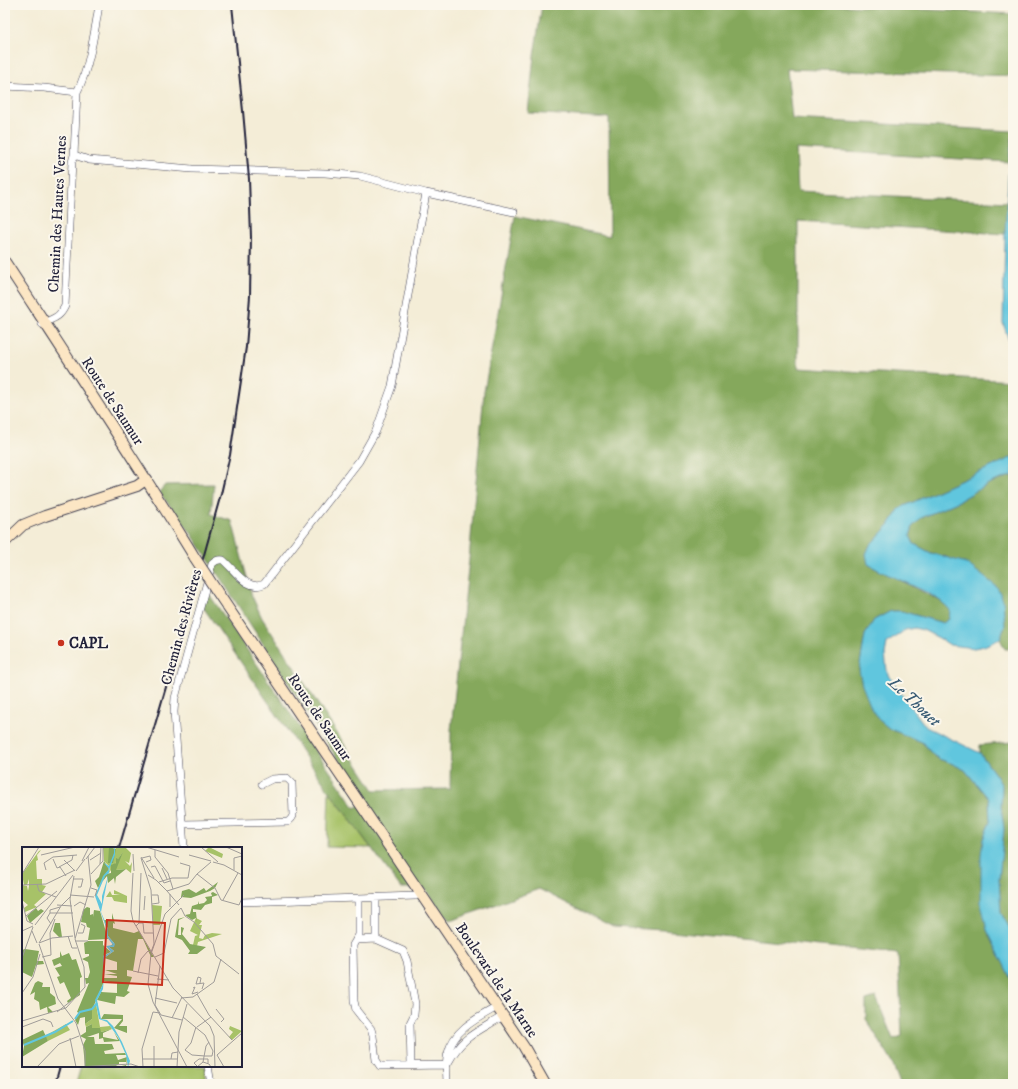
<svg xmlns="http://www.w3.org/2000/svg" width="1018" height="1089" font-family="'IM FELL DW Pica',serif">
  <rect width="100%" height="100%" fill="#fbf7ec"/>
  <filter id="ink" filterUnits="userSpaceOnUse"><feTurbulence type="fractalNoise" baseFrequency=".025" numOctaves="2"/><feDisplacementMap in="SourceGraphic" scale="8" xChannelSelector="R" yChannelSelector="G"/><feConvolveMatrix kernelMatrix="1 2 1 2 8 2 1 2 1" color-interpolation-filters="sRGB"/></filter>
  <filter id="wash" filterUnits="userSpaceOnUse"><feTurbulence type="fractalNoise" baseFrequency=".012" numOctaves="4" result="noise"/><feDisplacementMap in="SourceGraphic" scale="16" xChannelSelector="R" yChannelSelector="G"/><feGaussianBlur stdDeviation="0.9" result="paint"/><feColorMatrix in="noise" values="0 0 0 0 0 0 0 0 0 0 0 0 0 0 0 0 0 1.4 0 .05"/><feComposite in="paint" operator="in"/></filter>
  <g filter="url(#wash)">
    <rect width="100%" height="100%" fill="#f4edd7"/>
    <path fill="#a7c268" stroke="#647252" d="M329,791L371,848L327,847Z
      M81,1066H205L207,1084H76Z"/>
    <path fill="#85a85c" stroke="#54654c" d="M542,5H832L1013,14V76L787,69L792,119L1013,131L1009,162L796,149L798,191L1008,202L1005,234L798,221V368L1013,381V457L900,508L889,525L880,535L868,564L878,570L894,577L944,603L950,610L949,619L943,623L901,611H891L874,620L865,635L859,670L879,720L890,729L922,742L933,755L939,759L953,764L965,770L989,799L990,822L983,839L987,930L1013,983V1080L979,1084H900L891,1060L866,1019V1000L876,997L893,1039L902,1036L898,954L662,930L613,927L539,889L450,921L424,888H401L329,791L203,607L209,594L355,808L365,801L191,533L159,492L165,485L214,484L211,514L232,521L252,596L262,618L374,790L450,789L451,730L469,559L484,392L515,216L610,236L609,118L528,113L534,55Z
      M1013,475V649H1005L1000,639L1005,626L947,557L931,553L914,544L910,536L913,526L921,518L957,502L990,483Z
      M1013,742V934L1001,913L999,879L1004,829L1001,807L1002,786L997,777L980,753V745Z"/>
    <path fill="#60c6de" stroke="#41748c" d="M1013,136V353L1003,323L1005,234L1009,162Z
      M1013,457V475L990,483L957,502L921,518L913,526L910,536L914,544L931,553L966,563L997,587L1003,600L1005,626L1000,639L984,646L974,648L950,645L939,638L923,630L914,628L905,630L887,643L885,654L887,671L894,684L926,727L980,753L997,777L1002,786L1001,807L1004,829L999,879L1001,913L1013,934V983L987,930L981,903V855L983,839L990,822L989,799L965,770L953,764L939,759L933,755L922,742L890,729L879,720L872,710L862,685L859,670L865,635L874,620L891,611H901L943,623L949,619L950,610C934,590 891,579 868,564L866,554L870,545L889,525L900,508Z"/>
  </g>
  <g filter="url(#ink)">
    <g fill="none" stroke-linecap="round" stroke-linejoin="round">
      <defs>
        <path id="street" d="M5,86L44,88L77,92
          M74,155L89,160L192,169L325,173L360,176L426,193L514,212
          M42,324C52,318 59,319 65,306L72,162L74,155L77,92C89,70 95,30 99,5
          M183,824L288,822L291,819L293,816L292,783L287,778L272,779L262,784
          M184,848L174,712L175,698L212,564C215,561 218,559 223,560C235,570 247,592 264,584L359,461L376,431L392,386L426,193
          M376,897V939L403,951L407,961L415,1004L414,1015L410,1023L411,1065
          M359,898L415,896L421,893
          M241,902L359,898V935L353,945L354,1001L356,1010L371,1029L373,1036L376,1060L380,1066L447,1065
          M356,940L376,939
          M448,1063C463,1035 478,1032 503,1016
          M208,1066L211,1084
          M447,1084C447,1074 445,1062 448,1053C454,1029 478,1018 497,1007"/>
        <path id="secondary" d="M5,262C69,360 134,458 195,558
          M5,542L23,525L45,516L137,486L147,479
          M216,590L524,1047L545,1084"/>
      </defs>
      <use href="#street" stroke="#424052" stroke-width="8"/>
      <use href="#secondary" stroke="#424052" stroke-width="12"/>
      <use href="#street" stroke="#fff" stroke-width="7"/>
      <use href="#secondary" stroke="#fce6c4" stroke-width="10"/>
      <path stroke="#22223b" stroke-width="2" d="M119,848L192,598L221,494L230,455L246,347L250,296L251,237L249,179L243,111L232,5
        M55,1084L60,1066"/>
      <defs>
        <path id="secondary-bridge" d="M195,558L216,590"/>
      </defs>
      <use href="#secondary-bridge" stroke="#424052" stroke-width="12" stroke-linecap="butt"/>
      <use href="#secondary-bridge" stroke="#fce6c4" stroke-width="10"/>
    </g>
  </g>
  <circle fill="#c8321e" stroke="#fbf7ec" stroke-width="1.5" cx="61" cy="643" r="4"/>
  <g text-anchor="middle" stroke-width="4" stroke-linejoin="round" paint-order="stroke">
    <g font-size="15" fill="#22223b" stroke="#fbf7ec">
      <text transform="translate(57 214) rotate(-87)" y="5">Chemin des Hautes Vernes</text>
      <text transform="translate(113 401) rotate(57)" y="5">Route de Saumur</text>
      <text transform="translate(181 627) rotate(-75)" y="5">Chemin des Rivières</text>
      <text transform="translate(320 717) rotate(56)" y="5">Route de Saumur</text>
      <text transform="translate(497 980) rotate(56)" y="5">Boulevard de la Marne</text>
    </g>
    <g font-size="15" font-weight="bold" fill="#22223b" stroke="#fbf7ec" text-anchor="start">
      <text x="69" y="648">CAPL</text>
    </g>
    <g font-size="16" font-style="italic" fill="#385b74" stroke="#fbf7ec">
      <text transform="translate(915 701) rotate(43)" y="6">Le Thouet</text>
    </g>
  </g>
  <g transform="translate(22 847)">
    <rect width="220" height="220" fill="#f4edd7"/>
    <path d="M81,0H87L90,16L94,0H103L109,6L107,16L103,14L108,19L110,15L109,26L104,22L94,23V18L101,5L87,26L88,20L82,14ZM187,0L201,7L200,11L183,4ZM19,3L15,8L16,13L14,14L15,32H20V38L24,39L20,45L24,47L12,58L15,60L3,65L2,61L6,58L0,53V38L5,39L6,44L7,39V32L5,38H2L0,27L17,4ZM92,43L105,49V56L92,54L90,50H84L88,44L90,48H98L92,47ZM130,58L140,59L138,78H131ZM174,71L180,74L177,78H180L177,91L181,92L183,88L190,86L200,87L176,95L175,99L171,98L173,89L176,88L168,84ZM74,157L78,180L88,179L90,182L79,185L70,181V177L64,180L63,177L70,172V162ZM44,177L48,183L26,194L23,189ZM208,179L220,184L210,193L207,190L211,185L207,182Z" fill="#a7c268"/>
    <path d="M87,0L94,2L91,16H86ZM101,5L94,23L104,22L94,30L93,37L92,31L86,36L85,29L80,35L84,27L89,26V18L94,16V11L96,12ZM82,14L87,22L76,41L73,34L77,30ZM196,35L193,41L188,44L169,51L159,50L160,44L167,42L174,46L182,41L184,44ZM191,45L196,48L190,50V56L183,58L179,63L171,62V65H174L175,75L174,71L170,73L163,68L168,67L170,59L176,57V54L177,57L182,56L185,53L183,50L190,49L189,46ZM65,60L68,61V68L71,67V70L72,63L78,64L86,92L66,93L68,81L65,80L64,76L59,75L61,63ZM14,61L16,64L19,62L22,64L8,76L5,69ZM90,66L93,77L91,76V81L112,86L117,84L132,110H129L121,92H116L111,124L105,123V129L110,130L105,144L108,145L102,150L94,149L93,157L75,153L79,145L95,146V136L82,134V131H95V129L82,127H95L83,123H95V115L82,111L92,104L87,100L92,96L86,89V82L82,73H90ZM163,70L157,73L156,88H159V80L162,81L160,87L168,97L184,100L175,107H166L168,104L160,93L153,90L156,72ZM33,76H38L40,90H37L31,84ZM66,94H81V98L89,105L82,108L81,112V137L70,163V172L63,177V170L58,171L56,178L53,173L57,166L55,165L67,136L64,137L63,131H66L68,125L66,115L60,112L67,109V107H63L62,96ZM3,102L17,104L15,114H21L22,117L14,118L10,130L0,125V103ZM38,104L40,109L47,106L50,113L54,112L60,130L58,131V148L46,156L45,154L49,151L42,135L38,137L35,130L38,129L33,121L40,119L38,116L32,119L30,113L38,110ZM16,134L21,136L20,140H28V146L33,150L34,157L26,160L31,165L26,166L25,160L18,163L17,155L12,152L13,145L8,148L13,136ZM82,167L101,168V174L97,179H105V186L92,181L100,172H79ZM70,177V181H78L79,185L90,182L81,186V190L96,193L92,185L98,194L82,195L81,191L77,192V186L65,190H72L73,197H90L92,202L82,204L83,207L103,206L104,208H94L96,213L105,210L104,220H95L104,218V215H97V217L92,220L63,219L61,198L64,192L58,189L64,185V180ZM21,183L26,194L0,210L2,199L0,193Z" fill="#85a85c"/>
    <path d="M92,0L93,3V8L88,20L79,65L86,82V89L93,97L92,100H87L92,104L82,111L83,117L81,142L75,153L79,172L85,173L91,179L100,195L108,214L106,220L104,208L96,190L85,175L77,172L73,153L81,137V109L89,105L84,99L91,98L85,90V83L73,49L81,29L87,22L82,16L87,19L92,6ZM87,26L80,49V57L75,48L83,29Z" fill="#60c6de" fill-rule="evenodd"/>
    <path fill="none" stroke="#60c6de" stroke-width="2" d="M53,172L58,165L70,162L75,156M2,198L33,185L51,174"/>
    <path fill="none" stroke="#a09c99" stroke-width="1" d="M124,0L157,10M179,0L196,15M204,0L220,7M133,3V10L146,26L151,42M111,7L112,24M19,8L53,0M167,8L189,14M119,10L132,31M120,11L128,9L129,13L124,15M31,12L35,21L38,20L44,29M64,12L73,0M42,13L53,24M68,13L79,6M60,14L67,0M191,15L202,18L220,28M78,17L79,0M37,20L50,13L51,8M129,20L133,19L142,36L148,34M140,21L145,32M24,23L22,16L31,10L55,8M212,23V11L220,9M54,24L63,12M111,26L109,64L111,74L151,141L188,179L192,189L193,220M0,27L17,0M69,27L81,14V0M175,27L193,41L199,53L217,58L220,51M175,27L189,15M126,28L134,33L145,44M52,29L48,52L53,91M51,32H61L59,40H56M137,35L150,31H166L168,19L158,16M15,37L17,44L34,50M0,38L24,37L53,23M69,41L75,43L73,49M145,44L167,37L175,27M145,44L157,58M148,47V60M48,48L72,50M201,53L216,26M0,54L5,74L11,77M154,56L143,67L129,107L126,137L131,155L165,220M130,57L137,56L136,48H130M35,58L50,59M52,59L58,55L64,58M150,60L162,48M159,61L163,69L172,75L191,97L194,109L217,127M122,63L123,49M28,66H51M28,66V63L38,60M28,66L25,71L29,77M4,69L35,44M117,76H121L122,86H131M13,78L51,28M114,79L117,76L119,26M0,84L11,79M10,84L15,96M56,86H61L63,79L59,77M46,89L50,101H55M53,94H66M17,96L39,59L48,50M17,96L30,91L51,89M17,97L36,152L54,176L63,204V220M20,110L29,108L28,86L33,72M133,110L142,106L149,72L159,61M0,111L11,80M138,119L133,158L139,168L160,173M111,124L136,129M116,126L119,112L126,104L129,105L132,97L129,43L119,11M135,132L147,133M178,136L179,131L176,130L174,137L182,136L180,142M171,141L173,140L170,147L176,145M0,146L11,130L18,107M175,147L187,168L210,193M133,151L155,156M159,151L171,150L192,135L199,112M194,162L202,172L199,175M35,165L49,154M161,170L183,188L191,204L190,209H183L170,208L163,203M150,171L160,150M0,174L44,161L63,140L62,120L53,92L69,38L66,9M0,180L21,172L29,175L31,180M175,180L189,170M48,191L54,220M163,203L169,196L174,180M195,208L220,186M195,208L202,220M120,212H155M149,212L150,206L156,205M181,215L184,199L187,195M15,220L37,197L57,189M54,220L109,217L118,220M121,220L120,202L128,175L131,165L138,166M132,220V199M155,220L157,185L165,157M175,220L181,215L187,217L189,220M176,220L172,216L177,212H186V216"/>
    <path fill="#c8321e" fill-opacity="0.15" stroke="#c8321e" stroke-width="2" d="M85,73L143,76L140,138L81,135Z"/>
    <rect width="220" height="220" fill="none" stroke="#22223b" stroke-width="2"/>
  </g>
  <rect width="1018" height="1089" fill="none" stroke="#fbf7ec" stroke-width="20"/>
</svg>
